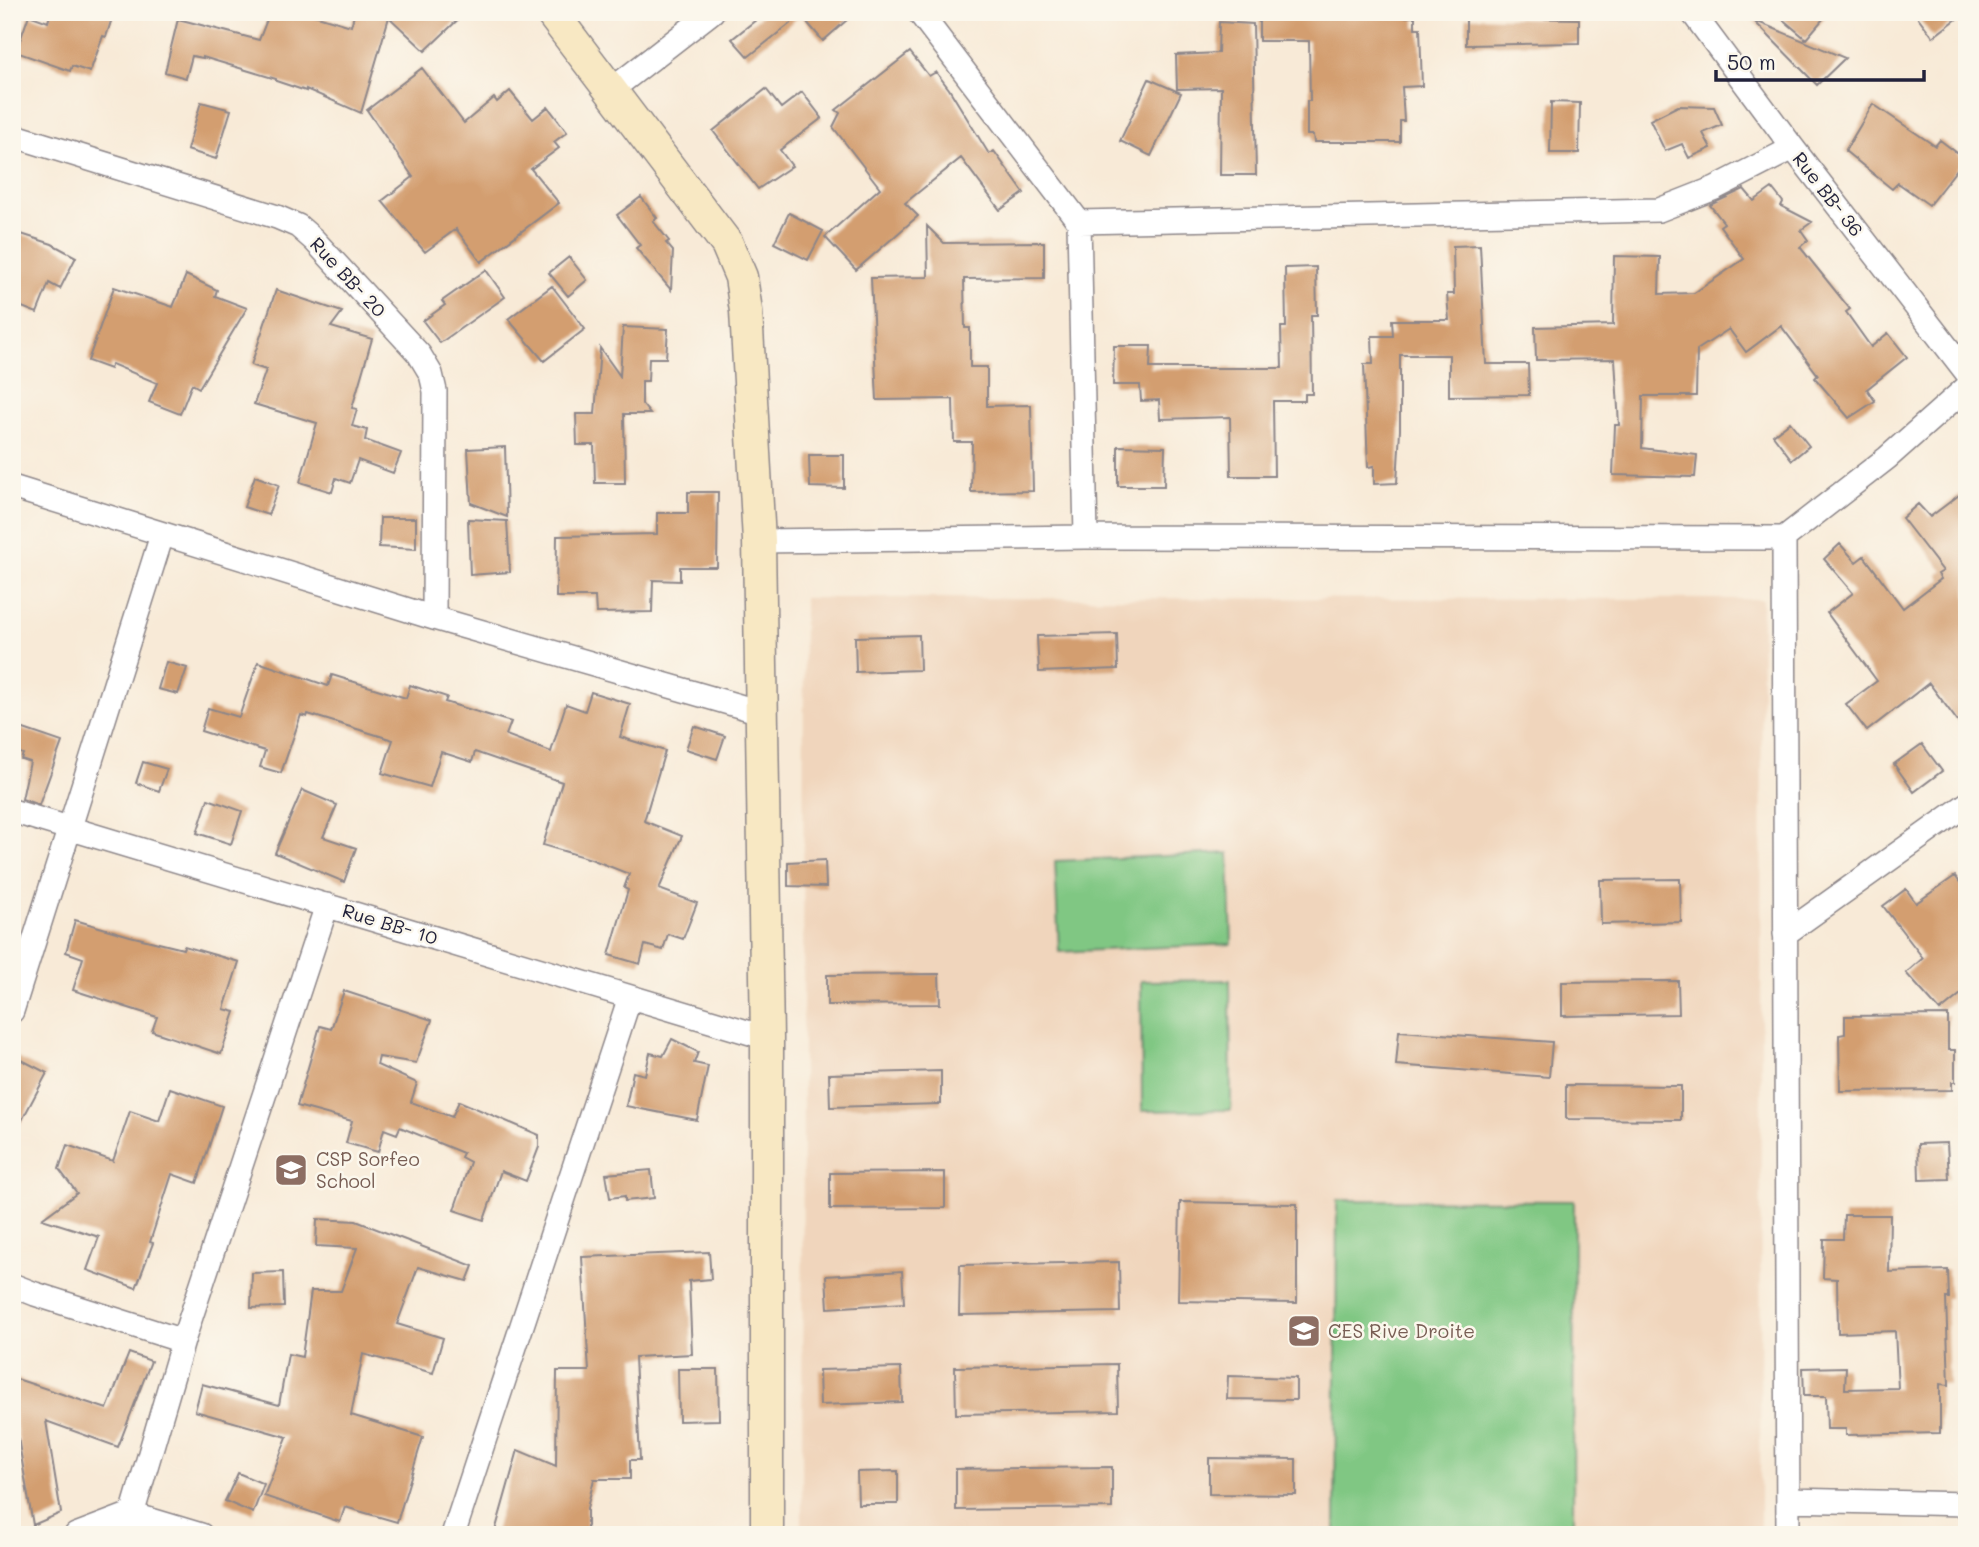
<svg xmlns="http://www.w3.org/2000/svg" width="1979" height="1547" font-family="Mali,sans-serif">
  <rect width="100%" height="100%" fill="#fbf7ec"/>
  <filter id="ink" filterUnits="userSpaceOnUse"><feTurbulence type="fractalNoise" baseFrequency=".0143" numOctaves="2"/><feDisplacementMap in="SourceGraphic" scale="14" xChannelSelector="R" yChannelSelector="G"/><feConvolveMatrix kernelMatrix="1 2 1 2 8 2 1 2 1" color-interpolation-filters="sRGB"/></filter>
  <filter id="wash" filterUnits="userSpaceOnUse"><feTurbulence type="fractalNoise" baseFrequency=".00686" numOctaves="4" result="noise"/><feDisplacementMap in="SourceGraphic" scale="28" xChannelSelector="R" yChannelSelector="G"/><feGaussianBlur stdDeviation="1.57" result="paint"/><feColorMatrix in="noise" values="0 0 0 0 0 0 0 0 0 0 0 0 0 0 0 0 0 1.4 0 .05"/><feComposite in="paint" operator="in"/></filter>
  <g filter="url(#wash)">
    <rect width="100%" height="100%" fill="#f8ead7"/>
    <path fill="#f0d5bc" d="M804,598L1762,599L1760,1535H802Z"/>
    <path fill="#80c783" stroke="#51745f" stroke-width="2" d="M1229,853L1232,944L1059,952L1055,861Z
      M1230,980L1231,1110L1142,1111L1141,981Z
      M1337,1200L1574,1201L1573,1535H1335Z"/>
    <g id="blocks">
      <path fill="#d39e70" d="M51,12H114L106,37L103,36L90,72L72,66L70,71L16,52L29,15L48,22Z
        M270,12H304L351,26L355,12H466L425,51L389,17L361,113L306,89V91L276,81V79L203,57V58L192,56L186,78L165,72L178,19L259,40Z
        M766,12H856L823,41L801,15L748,57L732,39Z
        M1259,12H1290V17L1340,15V12H1379V17H1415V28H1420L1422,86L1402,87L1404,121H1400V142H1314L1313,135H1307V101H1310L1309,41H1259Z
        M1774,12H1829L1806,39Z
        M1914,12H1966L1933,37Z
        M1466,17L1579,19V43L1466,45Z
        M1753,20L1845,58L1817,85Z
        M1219,22L1253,24L1256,175H1220L1221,88L1177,89L1176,55L1218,53Z
        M910,52L929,76L936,72L949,89L989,154L994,151L1024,193L1000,210L961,158L905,203L918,216L856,270L825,237L880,188L833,127L840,113L836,110Z
        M422,68L464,123L494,98L497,102L510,91L533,119L548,107L567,132L554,142L559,148L531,169L559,203L481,262L456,229L425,252L382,201L413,177L367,110Z
        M1149,79L1181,93L1151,156L1120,141Z
        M766,89L781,108L802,92L822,118L780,150L792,166L758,189L713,131Z
        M201,102L231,110L216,159L187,150Z
        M1551,102L1580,103L1579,153H1550Z
        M1873,104L1935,146L1940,140L1965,159L1929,205L1898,183L1892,189L1845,151Z
        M1678,106L1714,107L1722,125L1703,133L1711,148L1689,158L1682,144L1665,151L1650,120Z
        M1772,188L1783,202L1781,206L1812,222L1801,230L1808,240L1800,247L1850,309L1846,312L1871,347L1888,333L1907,357L1867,389L1875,401L1849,418L1815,378L1818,375L1781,326L1746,352L1729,329L1697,350L1696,396H1643L1642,448L1697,455L1695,477L1613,475L1615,425H1619L1615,359L1536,360L1535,327L1613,325L1614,256L1660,257L1659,294L1694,293L1744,259L1720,226L1724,223L1710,205L1744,189L1754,201Z
        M641,197L657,218L653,221L669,241L666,243L673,251L671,290L636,248L640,245L617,215Z
        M789,213L823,231L808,260L774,243Z
        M927,226L944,243L1044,242V278L964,279L965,328H970V367H987V406L1031,405L1033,491L971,492L972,442H954L953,399L877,400L871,278L928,277Z
        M12,231L52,244L76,257L60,289L49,283L37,313L12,303Z
        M1480,245L1486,364H1528L1529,395L1449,396V355H1400V430L1397,483L1374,484V466L1368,467L1364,364H1373L1372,336H1393L1392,320H1449L1447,294H1454L1453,246Z
        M569,257L587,280L568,296L549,273Z
        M1316,267L1317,315H1311L1312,394H1305V401H1273L1274,476H1231L1230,417L1160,419L1159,400L1141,401L1140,385H1113L1114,346H1151L1150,368H1282L1281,327H1286L1285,268Z
        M486,270L505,297L440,343L423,321L445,305L442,301Z
        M186,275L217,290L215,296L247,308L199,388L192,384L180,414L149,402L157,383L112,364L110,369L88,361L114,287L173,307Z
        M552,286L585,329L544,361L508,319Z
        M276,290L342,312L331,327L372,339L352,408L357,409L352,426L367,430L365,440L401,453L393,473L358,460L350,483L336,478L332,492L300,482L317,423L254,404L266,370L251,365Z
        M623,327L668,329L666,358H649L648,381H642V404L650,414H624L625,483H595L594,445H577L576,414H595L600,348L620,376Z
        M1790,422L1809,446L1792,460L1773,435Z
        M1118,446L1165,447L1164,486H1118Z
        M505,447L507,517L471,503L468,449Z
        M809,455H844V488L810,487Z
        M255,476L279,485L268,515L244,507Z
        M1967,489V734L1929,683L1867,731L1846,704L1877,681L1827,613L1853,593L1824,559L1840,544L1856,562L1864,556L1903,608L1941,579L1938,574L1943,571L1902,518L1918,504L1930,517Z
        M688,492H718L717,567H680V581L653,580L652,612L596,613L595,597H556L557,536L657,534V513H688Z
        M380,518H416V549L379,547Z
        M468,519L507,521L510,572L470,575Z
        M1117,634L1118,669L1039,672L1037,636Z
        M919,635L920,670L856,672L855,637Z
        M166,662L187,668L178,694L158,689Z
        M258,662L328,686L332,675L406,698L410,685L447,697L445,702L511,722L506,735L551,752L566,704L585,711L591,692L630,704L620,737L665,751L644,821L682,836L659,889L697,903L683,939L668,934L663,950L645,945L640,964L609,955L628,890L624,888L629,874L591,859L543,845L562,782L475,752L472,762L441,752L430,787L382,773L393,740L308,714L307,717L301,715L281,773L260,767L265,751L201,731L208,708L239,717Z
        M12,725L62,742L39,805L22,799L30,762L21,759L23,754L12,750Z
        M694,726L725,736L717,759L686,749Z
        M1922,744L1942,771L1914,792L1894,764Z
        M143,762L167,769L159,791L136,783Z
        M302,790L337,805L323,837L356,848L344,882L275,853Z
        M208,799L242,811L231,844L197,833Z
        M825,860L826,887L788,886V862Z
        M1955,876L1967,892V989L1940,1011L1906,973L1923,958L1883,906L1906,889L1916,903Z
        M1680,879L1681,922L1601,924L1600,880Z
        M75,920L130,936L183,949L184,946L239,962L224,1009L235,1012L221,1054L152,1031L157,1017L73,990L83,958L66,952Z
        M939,974L940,1004L827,1005V975Z
        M1678,981L1679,1014L1562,1016V982Z
        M344,991L432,1020L416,1063L379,1057L377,1065L417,1083L411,1102L452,1117L459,1101L539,1135V1147L526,1181L501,1171L484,1220L454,1210L470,1162L461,1157L463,1153L400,1127L397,1134L384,1129L378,1152L346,1143L352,1121L297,1106L320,1026L331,1029Z
        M1948,1015V1050H1955V1082H1952V1090L1840,1091L1839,1035L1845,1034V1016Z
        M1399,1031L1552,1042L1549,1077L1396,1065Z
        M672,1039L698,1052L694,1063L708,1066L697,1120L626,1106L633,1072L645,1075L650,1053L663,1056Z
        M12,1055L47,1073L12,1139Z
        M941,1071V1104L830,1107L829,1074Z
        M1566,1085L1681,1086V1120L1566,1119Z
        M170,1088L222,1106L197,1183L172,1174L150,1242L153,1243L136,1288L87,1270L99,1237L42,1219L77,1193L59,1169L67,1145L113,1161L130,1111L159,1121Z
        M1947,1143L1949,1179L1919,1180L1918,1144Z
        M651,1170L654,1198L625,1201V1196L610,1198L606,1174Z
        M945,1172V1208L830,1209V1173Z
        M1180,1202L1297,1204V1303L1178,1301Z
        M1844,1215H1890L1889,1272L1948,1270L1949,1298H1946L1949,1385L1940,1384V1433L1846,1435V1429H1827L1826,1396H1804L1803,1368L1846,1367L1845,1389L1898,1388L1895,1331L1838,1333L1837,1279L1823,1278L1824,1239H1843Z
        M317,1219L356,1221L473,1266L467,1281L418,1267L397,1324L443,1338L433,1373L363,1354L351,1415L423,1437L397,1522L345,1507L340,1522L264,1496L287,1437L195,1411L202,1384L279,1405L288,1354L302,1357L311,1291H341L357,1248L316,1246Z
        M709,1252L711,1279L689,1281L692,1354L635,1357L640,1460H630V1479H594L587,1508V1535H494L518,1450L556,1466L557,1371H589L582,1257Z
        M1119,1262L1120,1312L959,1315L960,1265Z
        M902,1271L904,1303L828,1308L826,1276Z
        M283,1272L284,1307L251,1308L252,1273Z
        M129,1353L151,1361L118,1447L46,1421L61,1513L33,1525L12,1403V1393L17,1379L107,1409Z
        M1117,1364L1118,1411L956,1414L955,1367Z
        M901,1368L902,1402L820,1405L819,1370Z
        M678,1369H718L719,1420L679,1421Z
        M1228,1376L1296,1378V1400L1227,1399Z
        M1209,1458L1296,1459V1495L1209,1494Z
        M1112,1467V1508L956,1510V1469Z
        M898,1471V1504H858L857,1472Z
        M238,1473L264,1484L253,1513L225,1501Z"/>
    </g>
  </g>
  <g filter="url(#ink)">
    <use href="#blocks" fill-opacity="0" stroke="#8d8689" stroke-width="2"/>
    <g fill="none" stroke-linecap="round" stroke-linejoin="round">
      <defs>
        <path id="street" d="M919,12L1079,222L1659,210L1715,188L1793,148
          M1692,12L1793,148L1967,373
          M610,91L712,12
          M12,135L277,217L298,226L314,240L419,354L431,374L435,391L434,618
          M1079,222L1086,537
          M12,487L434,618L760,712
          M1784,538L1788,1535
          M759,541L1086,537L1784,538L1887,458L1967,387
          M12,811L767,1038
          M1785,934L1967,804
          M12,1011L162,535
          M12,1285L35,1294L183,1341
          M1788,1500L1967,1504
          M76,1535L131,1514L201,1535
          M126,1535L183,1341L327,905
          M453,1535L630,997"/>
        <path id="secondary" d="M551,12L727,244L741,277L746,311L759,541L767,1038V1535"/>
      </defs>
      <use href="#street" stroke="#8d8689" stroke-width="26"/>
      <use href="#secondary" stroke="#8d8689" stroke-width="35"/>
      <use href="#street" stroke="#fff" stroke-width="23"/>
      <use href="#secondary" stroke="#f8e8c3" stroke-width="32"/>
    </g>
  </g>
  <defs>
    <symbol id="school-square" viewBox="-11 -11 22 22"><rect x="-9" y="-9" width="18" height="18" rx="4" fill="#8d6e63" stroke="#fbf7ec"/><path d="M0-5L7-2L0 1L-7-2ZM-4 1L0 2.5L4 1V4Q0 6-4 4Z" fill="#fff"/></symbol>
  </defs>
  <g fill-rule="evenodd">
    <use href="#school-square" x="272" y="1151" width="38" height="38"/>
    <use href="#school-square" x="1285" y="1312" width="38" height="38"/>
  </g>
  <g text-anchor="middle" stroke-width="5" stroke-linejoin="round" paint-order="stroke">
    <g font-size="19" fill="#22223b" stroke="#fbf7ec">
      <text transform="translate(1828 194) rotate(52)" y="7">Rue BB- 36</text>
      <text transform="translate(348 277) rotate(47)" y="7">Rue BB- 20</text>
      <text transform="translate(390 924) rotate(17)" y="7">Rue BB- 10</text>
    </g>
    <g font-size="19" fill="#785e54" stroke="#fbf7ec" text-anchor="start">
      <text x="316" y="1166">CSP Sorfeo<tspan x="316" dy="22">School</tspan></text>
      <text x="1328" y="1338">CES Rive Droite</text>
    </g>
  </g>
  <rect width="1979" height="1547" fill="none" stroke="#fbf7ec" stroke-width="42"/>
  <path d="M1716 70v10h208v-10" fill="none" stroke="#22223b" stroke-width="3.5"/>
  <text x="1727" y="70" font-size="21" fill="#22223b" stroke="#fbf7ec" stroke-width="5" paint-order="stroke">50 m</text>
</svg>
